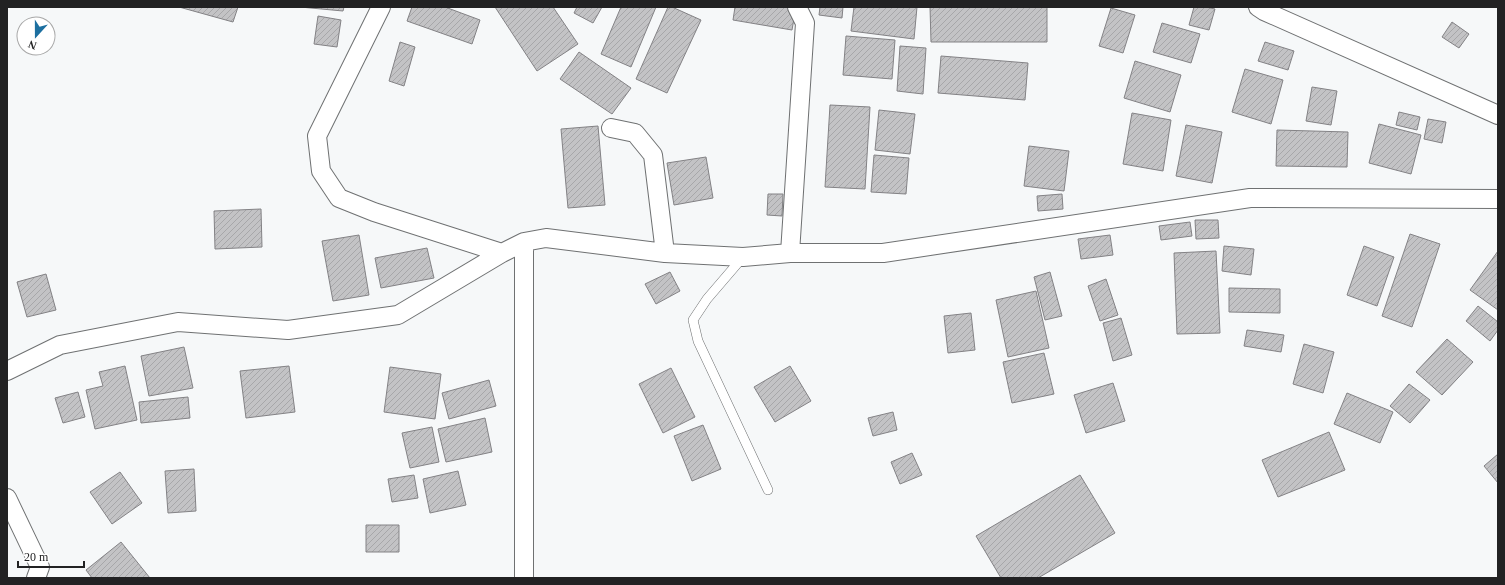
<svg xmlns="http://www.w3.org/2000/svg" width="1505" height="585" font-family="Georgia,serif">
  <defs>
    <pattern id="building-hatch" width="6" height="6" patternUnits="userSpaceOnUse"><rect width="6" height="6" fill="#c3c3c5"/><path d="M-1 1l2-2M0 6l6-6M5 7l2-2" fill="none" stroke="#a7a7a9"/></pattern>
  </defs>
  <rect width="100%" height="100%" fill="#f6f8f9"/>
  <path fill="url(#building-hatch)" stroke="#838285" d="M179,7H238L233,22Z
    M300,7H344L343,11Z
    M412,7H445L480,20L472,44L407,21Z
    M495,7H553L578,44L537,71Z
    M577,7H602L593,23L574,13Z
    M621,7H656L631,67L601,54Z
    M668,7H672L701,20L667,93L636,79Z
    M735,7H796L792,30L733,20Z
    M820,7H843L842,18L819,15Z
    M854,7H917L914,39L851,31Z
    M930,7H1047V42H931Z
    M1194,7H1206L1215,9L1209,30L1189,25Z
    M1111,8L1135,15L1123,53L1099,46Z
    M318,16L341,20L337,47L314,44Z
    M1452,22L1469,34L1459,48L1442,37Z
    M1162,23L1200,34L1191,63L1153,52Z
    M846,36L895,40L892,79L843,75Z
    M400,42L415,47L404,86L389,81Z
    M1265,42L1294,51L1288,70L1258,61Z
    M900,46L926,48L923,94L897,91Z
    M579,52L631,88L612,114L560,79Z
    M941,56L1028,63L1025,100L938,93Z
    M1135,61L1181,75L1170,112L1124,98Z
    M1245,69L1283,80L1271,124L1232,112Z
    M1312,87L1337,91L1331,125L1306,121Z
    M830,105L870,107L865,189L825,187Z
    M879,110L915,114L910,154L875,150Z
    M1399,112L1420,117L1417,130L1396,125Z
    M1132,113L1171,120L1163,171L1123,164Z
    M1428,119L1446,122L1442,143L1424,139Z
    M1379,124L1421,135L1411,174L1369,163Z
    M1186,125L1222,132L1212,183L1176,176Z
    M598,126L605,205L568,208L561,129Z
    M1277,130L1348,132L1347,167L1276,166Z
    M1029,146L1069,151L1064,191L1024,186Z
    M874,155L909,158L906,194L871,192Z
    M706,157L713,198L674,205L667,163Z
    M768,194H783L782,216L767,215Z
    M1062,194L1063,209L1038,211L1037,196Z
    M261,209L262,247L215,249L214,211Z
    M1195,220H1218L1219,238L1196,239Z
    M1190,222L1192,236L1161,240L1159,226Z
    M1410,234L1440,244L1412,327L1382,316Z
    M359,235L369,295L333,301L322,241Z
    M1110,235L1113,255L1081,259L1078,239Z
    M1224,246L1254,249L1251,275L1222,271Z
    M1364,246L1394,257L1377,306L1347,295Z
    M427,248L434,278L381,288L375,258Z
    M1216,251L1220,333L1177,334L1174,253Z
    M1498,251V310L1470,290Z
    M670,272L680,291L656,304L645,284Z
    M1050,272L1062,316L1045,320L1034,277Z
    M46,274L56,310L27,317L17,282Z
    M1106,279L1118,315L1100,321L1088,286Z
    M1229,288L1280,289V313L1229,312Z
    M1036,291L1049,348L1008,357L996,300Z
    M1478,306L1498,322V330L1490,341L1466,321Z
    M971,313L975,350L948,353L944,316Z
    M1121,318L1132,355L1113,361L1103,323Z
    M1247,330L1284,335L1281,352L1244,346Z
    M1447,339L1473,362L1442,395L1416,372Z
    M1304,344L1334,352L1323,393L1293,384Z
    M184,347L193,388L149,396L141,356Z
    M1044,353L1054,394L1012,403L1003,362Z
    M125,366L137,420L95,429L86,390L103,386L99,372Z
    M289,366L295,412L246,418L240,371Z
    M790,366L811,401L775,422L754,387Z
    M390,367L441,374L435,419L384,412Z
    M671,368L695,417L663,433L639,384Z
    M489,380L496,406L449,419L442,393Z
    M1113,383L1125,421L1086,433L1074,395Z
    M1409,384L1430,400L1410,423L1390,406Z
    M78,392L85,417L63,423L55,398Z
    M1347,393L1393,412L1380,443L1334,424Z
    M188,397L190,418L141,423L139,402Z
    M893,412L897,430L873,436L868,418Z
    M485,418L492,452L446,462L438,429Z
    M703,425L721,469L692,481L674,436Z
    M432,427L439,462L410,468L402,433Z
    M1329,432L1345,470L1278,497L1262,460Z
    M912,453L922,475L900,484L891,462Z
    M1498,454V483L1484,466Z
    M194,469L196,511L168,513L165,471Z
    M458,471L466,505L430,513L423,479Z
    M120,472L142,503L112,524L90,492Z
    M414,475L418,498L392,502L388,479Z
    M1080,475L1115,533L1038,578H1001L976,536Z
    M366,525H399V552H366Z
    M121,542L150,578H92L86,570Z"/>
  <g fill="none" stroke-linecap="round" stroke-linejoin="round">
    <defs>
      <path id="service" d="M743,257L707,299L693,320L698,341L768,490"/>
      <path id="minor" d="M381,7L317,136L321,171L339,198L374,212L502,253
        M1258,7L1264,11L1498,115
        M611,128L635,133L653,155L665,253
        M524,242V578
        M790,253L805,23L797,7
        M7,371L60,345L178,322L288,330L398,315L502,253L524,242L546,238L665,253L743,257L790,253H883L1250,198L1498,199
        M7,498L40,567L36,578"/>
    </defs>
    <use href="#service" stroke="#6f7172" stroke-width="10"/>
    <use href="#minor" stroke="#6f7172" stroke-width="20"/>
    <use href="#service" stroke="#fff" stroke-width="9"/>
    <use href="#minor" stroke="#fff" stroke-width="18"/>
  </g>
  <rect width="1505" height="585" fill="none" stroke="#222223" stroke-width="16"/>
  <g transform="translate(36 36) rotate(201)"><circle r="19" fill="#ffffff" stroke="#a7a7a7"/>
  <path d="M0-3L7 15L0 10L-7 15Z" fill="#1c6fa0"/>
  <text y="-6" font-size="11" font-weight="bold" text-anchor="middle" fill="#222223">N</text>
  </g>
  <path d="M18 561v6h66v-6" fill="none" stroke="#222223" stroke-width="2"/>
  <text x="24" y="561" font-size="12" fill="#222223" stroke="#ffffff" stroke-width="3" paint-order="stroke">20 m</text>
</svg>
